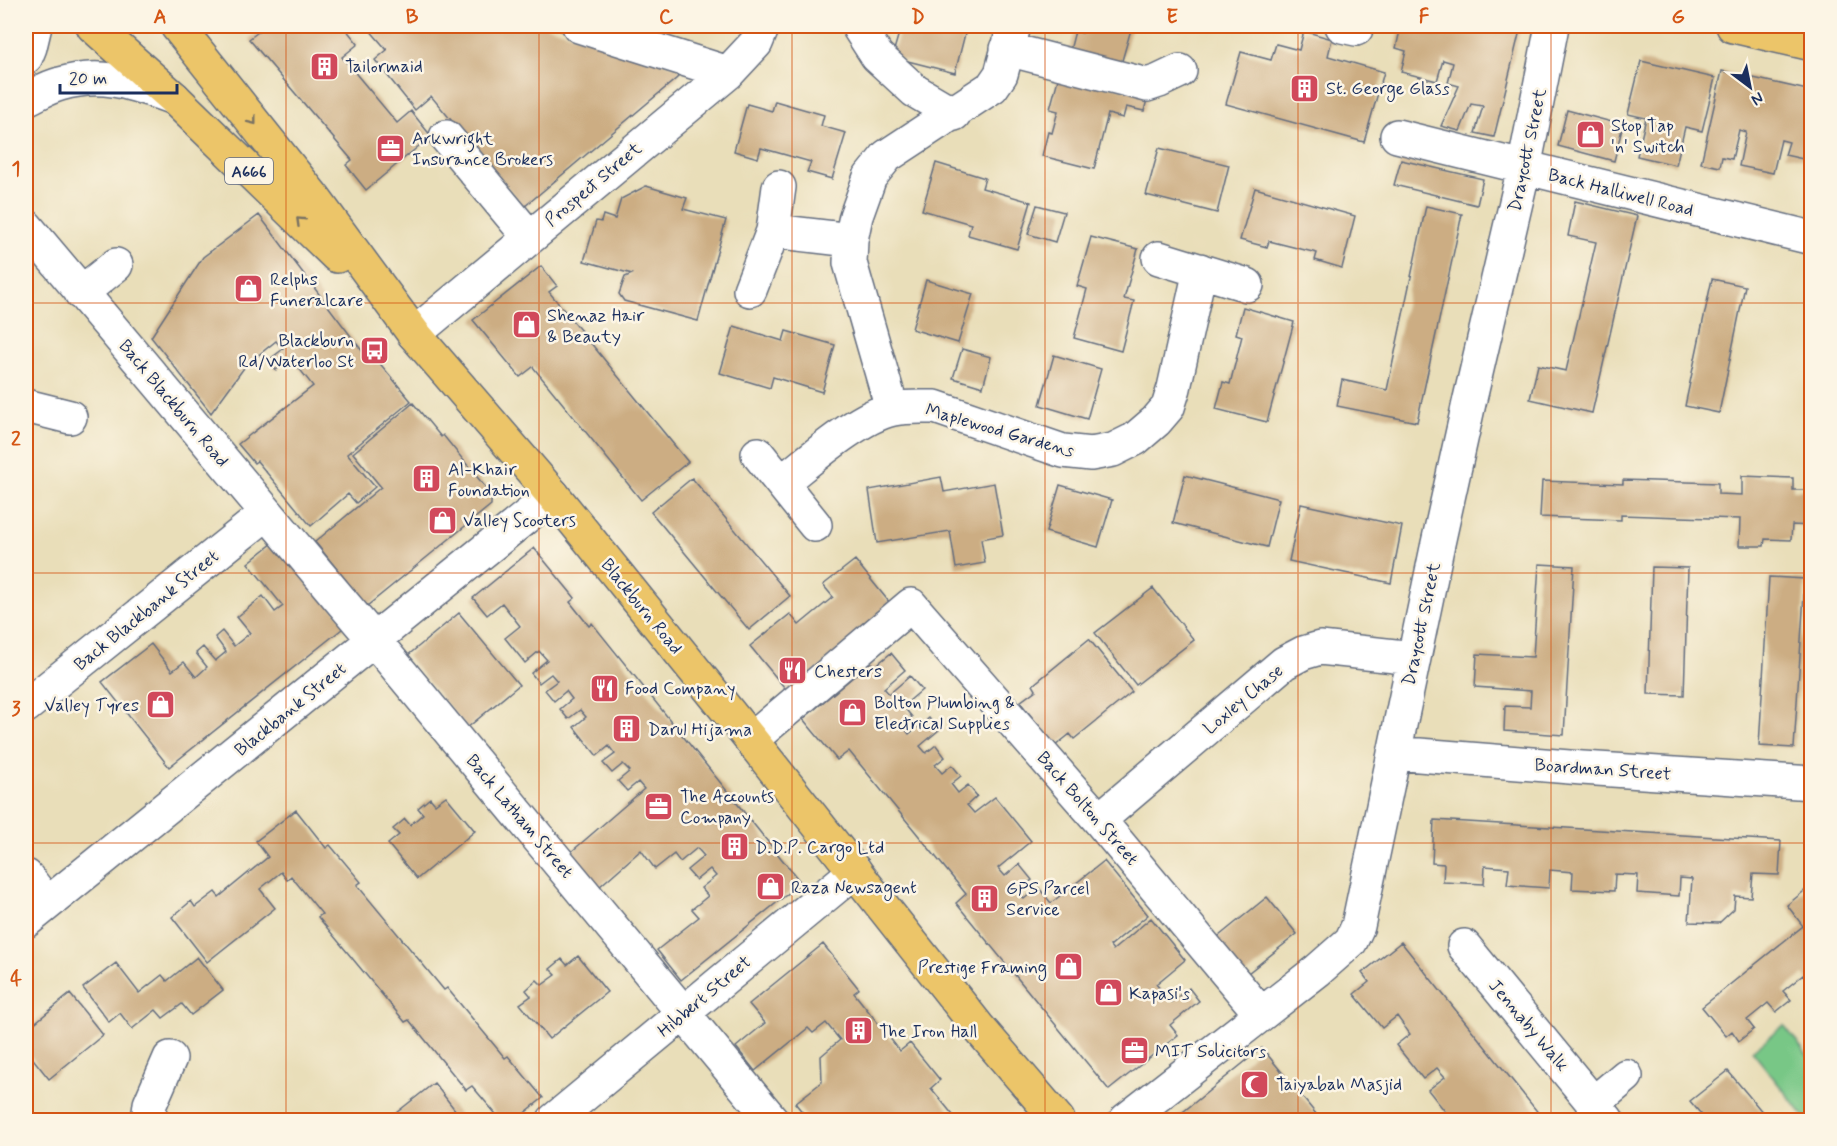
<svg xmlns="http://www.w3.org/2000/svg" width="1837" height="1146" font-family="Mynerve,sans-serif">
  <rect width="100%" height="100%" fill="#fcf5e5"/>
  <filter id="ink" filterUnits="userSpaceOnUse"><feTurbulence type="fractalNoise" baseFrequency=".0167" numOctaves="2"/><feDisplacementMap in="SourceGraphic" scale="12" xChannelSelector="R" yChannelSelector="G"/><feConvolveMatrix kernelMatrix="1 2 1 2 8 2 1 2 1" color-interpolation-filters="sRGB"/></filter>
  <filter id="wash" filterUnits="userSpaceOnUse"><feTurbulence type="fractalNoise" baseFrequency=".008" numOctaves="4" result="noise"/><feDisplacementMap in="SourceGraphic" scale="24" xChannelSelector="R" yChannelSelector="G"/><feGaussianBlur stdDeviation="1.35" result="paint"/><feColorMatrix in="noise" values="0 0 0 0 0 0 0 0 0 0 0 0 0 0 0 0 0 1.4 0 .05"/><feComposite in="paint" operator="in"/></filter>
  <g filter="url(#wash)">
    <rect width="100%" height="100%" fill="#e9deb9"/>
    <path fill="#78c786" stroke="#4a7b72" stroke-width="1.5" d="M1784,1025L1811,1060V1120H1807L1752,1051Z"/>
    <g id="blocks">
      <path fill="#ccad83" d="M266,26H348L345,28L358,44L342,57L397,123L411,111L431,136L366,190L346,165L352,160L249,39Z
        M371,26H545L681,68L677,78L524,207L431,96L415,110L375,60L387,50L368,28Z
        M901,26H967L955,73L892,57Z
        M1084,26H1132L1119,71L1068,58L1075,31L1082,33Z
        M1401,26H1521L1494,137L1475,133L1483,106L1471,104L1460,131L1441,126L1459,86L1448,83L1453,63L1443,60L1437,81L1401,72L1406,51L1396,48Z
        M1304,31L1332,39L1328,56L1384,72L1364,142L1226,104L1241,52L1271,60L1276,44L1299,50Z
        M1641,61L1715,78L1702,131L1685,127L1676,165L1637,156L1646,118L1628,114Z
        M1722,71L1812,91V161L1785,155L1789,142L1781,140L1773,173L1739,166L1746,132L1739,130L1732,159L1722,157L1720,167L1701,163Z
        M1058,79L1149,92L1144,111L1126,107L1123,118L1108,114L1094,169L1042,156L1048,132L1052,133L1058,111L1050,109Z
        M775,101L824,115L821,126L846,133L832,179L807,172L811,162L761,148L758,158L734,151L747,104L772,111Z
        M1567,110L1623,125L1614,161L1558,146Z
        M1159,148L1229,165L1217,213L1146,195Z
        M1401,160L1483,179L1477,205L1394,185Z
        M936,163L985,178L982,188L1031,202L1017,249L968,235L971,224L922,210Z
        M646,186L687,198L683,209L726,220L698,321L624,301L619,294L625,277L632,274L584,261L596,221L601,222L603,215L615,219L621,199Z
        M1255,188L1355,216L1342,268L1315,260L1317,253L1269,241L1267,247L1240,240Z
        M1575,201L1637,216L1592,413L1530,399L1538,365L1566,371L1596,242L1568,236Z
        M1037,205L1064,212L1055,242L1028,234Z
        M1426,206L1462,214L1417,422L1337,406L1342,380L1387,390Z
        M259,215L372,364L377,360L411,401L347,454L375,487L356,503L348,494L311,526L257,461L254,463L238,444L313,386L291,358L276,370L269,360L283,349L276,341L246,365L211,413L151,337L203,257Z
        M1091,237L1138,249L1124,299L1134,301L1121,351L1074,338L1087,289L1077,286Z
        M541,266L557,286L549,292L688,462L641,500L533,367L520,377L473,320Z
        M1712,279L1745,286L1719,413L1685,406Z
        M926,280L973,294L958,343L912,329Z
        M1243,307L1294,322L1267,422L1216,409L1223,382L1230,384L1242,336L1236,334Z
        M734,326L783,341L786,331L835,345L822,392L773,377L770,388L720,373Z
        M962,349L991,357L983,387L953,378Z
        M1054,355L1101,369L1087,419L1040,405Z
        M413,403L441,437L443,435L491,494V505L367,606L315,542L381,487L353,453Z
        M1185,475L1279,499L1267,547L1173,523Z
        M1742,476L1793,478V490H1812V526L1792,525L1791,540L1765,539L1764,546H1739L1740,519L1621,515V520L1540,517L1542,481L1623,484V480L1718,483V494L1742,495Z
        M941,477L944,492L994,483L1003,535L981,539L985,563L956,568L950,531L877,543L869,490Z
        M692,478L790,596L749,630L651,512Z
        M1060,485L1112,500L1098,547L1046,532Z
        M1301,504L1402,526L1391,583L1289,561Z
        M278,539L347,625L169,767L102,682L151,644L172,671L184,662L196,677L207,667L196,653L203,647L215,661L226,652L215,637L222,631L234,646L250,633L237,617L263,596L275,612L283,606L248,563Z
        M534,548L575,598L570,602L589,626L592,623L801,883L681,980L657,950L699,917L692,909L708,896L701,888L716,876L710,869L696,880L687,870L704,856L697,848L680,862L674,854L655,869L641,850L599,887L571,852L644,789L638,782L627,791L618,781L630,771L623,764L612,773L603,763L615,754L609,746L597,756L574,727L586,717L580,710L568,719L560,709L572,699L566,691L554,701L545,690L557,681L551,674L539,683L531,673L547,660L539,651L525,663L505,638L520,626L502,603L487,615L473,598Z
        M855,560L894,608L789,693L750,646L790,614L799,625L833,597L823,585Z
        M1539,564L1574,566L1564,735L1504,731L1505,706L1530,707L1531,691L1475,687L1477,654L1533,657Z
        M1652,567L1688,568L1684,695L1648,694Z
        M1769,577L1805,579L1794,748L1759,746Z
        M1153,588L1194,640L1136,685L1095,633Z
        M459,613L519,685L467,728L407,656Z
        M1089,639L1132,692L1074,739L1070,734L1055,746L1020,702L1036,690L1033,685Z
        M891,653L905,670L884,688L889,694L910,676L922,690L903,706L912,717L902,725L909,734L929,718L939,730L920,746L926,753L936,745L945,757L935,765L942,773L952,765L961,776L951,784L958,793L968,785L977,796L967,805L974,813L995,797L1031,841L998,868L1005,876L1019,864L1032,880L1017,891L1024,899L1038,887L1051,903L1104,861L1148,915L1110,946L1113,950L1151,918L1185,960L1156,984L1171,1002L1189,988L1199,1001L1170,1025L1178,1035L1109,1090L956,903L966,894L914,830L849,751L837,760L803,719L871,662L875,666Z
        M446,796L475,831L417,879L388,844L399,835L393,829L405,819L410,825L423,814L418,808L430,798L435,804Z
        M296,810L326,848L330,845L361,882L357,885L444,990L447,988L505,1058L508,1056L543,1098L516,1120H501L472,1086L466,1090L409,1020L405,1022L318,917L322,914L291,876L287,880L281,872L260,889L275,908L207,962L172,917L191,901L195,907L215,892L219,897L268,857L256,841Z
        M1434,820L1781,841L1779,875L1753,874L1751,897L1735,896L1734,909L1719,923L1689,922L1692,879L1680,878L1679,896L1637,893L1638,875L1615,874L1614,891L1572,889L1573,872L1550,870L1549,888L1507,885L1509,868L1485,866L1484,884L1443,882L1444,864L1432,863Z
        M1808,888L1812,892V986L1803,975L1783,991L1791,1000L1776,1012L1768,1003L1747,1020L1754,1029L1739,1041L1732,1031L1726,1036L1702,1007L1803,926L1787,905Z
        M1267,897L1297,934L1243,977L1214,940Z
        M1401,942L1442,993L1544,1120H1482L1480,1118L1476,1120H1452L1428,1090L1445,1077L1437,1068L1423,1079L1396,1045L1410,1034L1397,1016L1382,1028L1354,994L1369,982L1362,973Z
        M823,944L859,989L854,993L900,1051L910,1043L940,1080L931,1088L957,1120H809L795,1103L822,1082L821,1056L840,1040L826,1023L813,1033L808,1028L755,1071L736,1047L765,1023L749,1004Z
        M578,956L607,992L549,1039L520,1004L531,996L526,990L537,980L542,985L556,975L550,969L562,959L567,965Z
        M197,957L223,990L191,1015L182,1004L163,1018L156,1010L132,1029L120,1013L109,1022L83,988L116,963L139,993L162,975L167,981Z
        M70,994L103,1035L49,1079L26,1050V1030Z
        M1262,1048L1321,1120H1173Z
        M1728,1071L1749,1096L1769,1120H1706L1690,1101Z
        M434,1083L463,1120H386L396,1113Z"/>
    </g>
  </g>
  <g filter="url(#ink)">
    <use href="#blocks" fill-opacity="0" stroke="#636c7e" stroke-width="1.5"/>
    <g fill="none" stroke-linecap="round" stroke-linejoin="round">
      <defs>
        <path id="minor" d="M579,26L728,73
          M1342,26L1356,29
          M859,28L877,56L915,91L954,114
          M1007,49L1147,85L1159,81L1180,71
          M26,57L30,47L35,26
          M26,99C37,94 48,87 60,84C103,71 134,84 174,98
          M1397,136L1812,238
          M446,137L529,237
          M26,226L374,640L772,1120
          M773,231L851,240
          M1159,258L1247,285
          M750,290L773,231L779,187
          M81,293L116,265
          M414,334L728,73L756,43L763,26
          M26,406L70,417
          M892,409L850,263L851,240L856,216L870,177L887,156L992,87L1001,74L1014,26
          M758,454L815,525
          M782,482C810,460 859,416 893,409C907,406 921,407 935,407L1063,451L1091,454L1113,450L1135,439L1156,421L1168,407L1174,388L1200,270
          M26,706L267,513
          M751,740L911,605L1099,820L1261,1014
          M1394,753L1582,768L1812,783
          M1099,820L1284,663L1303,653L1320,648L1414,658
          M26,876L47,903
          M26,921L553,495
          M1464,946L1607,1120
          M1594,1103L1626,1076
          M148,1120L150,1104L170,1058
          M554,1120L855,871
          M1126,1120L1318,970L1351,941L1358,926L1437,548L1469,403L1524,168L1552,26"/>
        <path id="major" d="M1733,26L1812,44"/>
        <path id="highway" d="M93,26L174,98L337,256
          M177,26L314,198L414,334L553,495L751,740L978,1027L1058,1120"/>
      </defs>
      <use href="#minor" stroke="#636c7e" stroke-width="36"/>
      <use href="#major" stroke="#636c7e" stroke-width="36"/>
      <use href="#highway" stroke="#636c7e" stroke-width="36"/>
      <use href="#minor" stroke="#fff" stroke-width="33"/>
      <use href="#major" stroke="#ecc569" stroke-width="33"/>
      <use href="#highway" stroke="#ecc569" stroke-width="33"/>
    </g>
    <defs><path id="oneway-chevron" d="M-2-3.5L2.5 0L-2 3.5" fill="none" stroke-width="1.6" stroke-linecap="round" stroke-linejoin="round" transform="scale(1.5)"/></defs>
    <g stroke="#797263">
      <use href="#oneway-chevron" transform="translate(253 121) rotate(52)"/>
      <use href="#oneway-chevron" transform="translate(300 221) rotate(-136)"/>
    </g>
  </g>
  <path fill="none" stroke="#d45514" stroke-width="1.5" stroke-opacity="0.55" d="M286,26V1120M539,26V1120M792,26V1120M1045,26V1120M1298,26V1120M1551,26V1120M26,303H1812M26,573H1812M26,843H1812"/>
  <defs>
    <symbol id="building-square" viewBox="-11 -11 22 22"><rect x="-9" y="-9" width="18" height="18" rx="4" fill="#d1495b" stroke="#fcf5e5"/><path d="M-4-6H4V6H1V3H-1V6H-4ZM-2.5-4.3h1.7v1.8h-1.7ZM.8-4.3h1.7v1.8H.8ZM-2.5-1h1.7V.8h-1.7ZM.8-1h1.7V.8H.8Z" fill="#fff"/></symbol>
    <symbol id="shop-square" viewBox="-11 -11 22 22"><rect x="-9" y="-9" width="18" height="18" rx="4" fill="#d1495b" stroke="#fcf5e5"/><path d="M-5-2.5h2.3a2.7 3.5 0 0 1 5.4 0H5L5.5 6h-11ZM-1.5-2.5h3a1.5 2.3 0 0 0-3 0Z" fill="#fff"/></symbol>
    <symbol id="office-square" viewBox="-11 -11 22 22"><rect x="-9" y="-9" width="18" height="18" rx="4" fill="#d1495b" stroke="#fcf5e5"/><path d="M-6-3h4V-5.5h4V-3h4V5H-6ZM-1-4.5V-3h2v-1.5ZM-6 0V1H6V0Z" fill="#fff"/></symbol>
    <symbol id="bus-square" viewBox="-11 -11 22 22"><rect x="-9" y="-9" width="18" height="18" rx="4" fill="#d1495b" stroke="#fcf5e5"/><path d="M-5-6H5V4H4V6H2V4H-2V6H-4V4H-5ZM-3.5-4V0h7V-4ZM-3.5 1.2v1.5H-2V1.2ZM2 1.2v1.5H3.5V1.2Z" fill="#fff"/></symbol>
    <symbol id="restaurant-square" viewBox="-11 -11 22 22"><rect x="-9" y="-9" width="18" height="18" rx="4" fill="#d1495b" stroke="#fcf5e5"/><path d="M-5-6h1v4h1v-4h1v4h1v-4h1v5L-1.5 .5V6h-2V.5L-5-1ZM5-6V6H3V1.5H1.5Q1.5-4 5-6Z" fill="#fff"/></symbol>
    <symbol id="mosque-square" viewBox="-11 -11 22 22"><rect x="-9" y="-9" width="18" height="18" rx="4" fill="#d1495b" stroke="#fcf5e5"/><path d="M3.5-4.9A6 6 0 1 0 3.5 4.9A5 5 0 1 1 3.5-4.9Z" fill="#fff"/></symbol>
  </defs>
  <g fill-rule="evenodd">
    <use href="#building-square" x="308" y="50" width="33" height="33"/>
    <use href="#building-square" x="1288" y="72" width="33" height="33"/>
    <use href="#shop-square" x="1574" y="118" width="33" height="33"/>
    <use href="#office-square" x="374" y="132" width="33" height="33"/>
    <use href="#shop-square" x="232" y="272" width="33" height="33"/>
    <use href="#shop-square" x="510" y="308" width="33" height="33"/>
    <use href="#bus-square" x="358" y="334" width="33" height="33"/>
    <use href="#building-square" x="410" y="462" width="33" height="33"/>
    <use href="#shop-square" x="426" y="504" width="33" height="33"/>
    <use href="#restaurant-square" x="776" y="654" width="33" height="33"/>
    <use href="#restaurant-square" x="588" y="672" width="33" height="33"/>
    <use href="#shop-square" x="144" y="688" width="33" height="33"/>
    <use href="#shop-square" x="836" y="696" width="33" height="33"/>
    <use href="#building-square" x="610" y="712" width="33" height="33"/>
    <use href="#office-square" x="642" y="790" width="33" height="33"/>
    <use href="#building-square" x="718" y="830" width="33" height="33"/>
    <use href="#shop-square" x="754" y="870" width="33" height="33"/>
    <use href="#building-square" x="968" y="882" width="33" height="33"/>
    <use href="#shop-square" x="1052" y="950" width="33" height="33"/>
    <use href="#shop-square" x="1092" y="976" width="33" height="33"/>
    <use href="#building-square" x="842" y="1014" width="33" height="33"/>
    <use href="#office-square" x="1118" y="1034" width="33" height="33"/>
    <use href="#mosque-square" x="1238" y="1068" width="33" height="33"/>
  </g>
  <g text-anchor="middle" stroke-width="5" stroke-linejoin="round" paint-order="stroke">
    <rect fill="#fcf5e5" stroke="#5e6a86" stroke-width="1.5" x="225" y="158" width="48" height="26" rx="4.5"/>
    <g font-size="16" font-weight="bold" fill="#1b2f5e">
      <text x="249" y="177">A666</text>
    </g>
    <g font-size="18" fill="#1b2f5e" stroke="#fcf5e5" text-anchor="start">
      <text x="345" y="72">Tailormaid</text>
      <text x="1326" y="94">St. George Glass</text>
      <text x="1611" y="131">Stop Tap<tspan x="1611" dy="21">'n' Switch</tspan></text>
      <text x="412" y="144">Arkwright<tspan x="412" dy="21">Insurance Brokers</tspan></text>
      <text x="270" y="285">Relphs<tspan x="270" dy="21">Funeralcare</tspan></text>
      <text x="547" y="321">Shenaz Hair<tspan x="547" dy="21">&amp; Beauty</tspan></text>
      <text x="354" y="346" text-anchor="end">Blackburn<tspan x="354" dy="21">Rd/Waterloo St</tspan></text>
      <text x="448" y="475">Al-Khair<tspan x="448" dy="21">Foundation</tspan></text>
      <text x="463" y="526">Valley Scooters</text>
      <text x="814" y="677">Chesters</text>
      <text x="625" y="694">Food Company</text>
      <text x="874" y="708">Bolton Plumbing &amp;<tspan x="874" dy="21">Electrical Supplies</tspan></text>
      <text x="139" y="711" text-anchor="end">Valley Tyres</text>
      <text x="648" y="735">Darul Hijama</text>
      <text x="680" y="802">The Accounts<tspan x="680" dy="21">Company</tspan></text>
      <text x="755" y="853">D.D.P. Cargo Ltd</text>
      <text x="791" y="893">Raza Newsagent</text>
      <text x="1006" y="894">GPS Parcel<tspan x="1006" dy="21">Service</tspan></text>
      <text x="1047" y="973" text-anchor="end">Prestige Framing</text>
      <text x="1129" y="999">Kapasi's</text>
      <text x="879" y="1037">The Iron Hall</text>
      <text x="1155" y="1057">MIT Solicitors</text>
      <text x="1276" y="1090">Taiyabah Masjid</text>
    </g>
    <g font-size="18" fill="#1b2f5e" stroke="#fcf5e5">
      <text transform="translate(1527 150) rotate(-78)" y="6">Draycott Street</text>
      <text transform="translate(593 184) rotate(-40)" y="6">Prospect Street</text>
      <text transform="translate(1621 192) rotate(14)" y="6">Back Halliwell Road</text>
      <text transform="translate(174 403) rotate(50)" y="6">Back Blackburn Road</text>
      <text transform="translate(1000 430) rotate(16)" y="6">Maplewood Gardens</text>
      <text transform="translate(642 606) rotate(51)" y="6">Blackburn Road</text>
      <text transform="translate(146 610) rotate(-39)" y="6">Back Blackbank Street</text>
      <text transform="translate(1421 624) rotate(-78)" y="6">Draycott Street</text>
      <text transform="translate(1243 699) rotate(-40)" y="6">Loxley Chase</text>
      <text transform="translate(290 709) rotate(-39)" y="6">Blackbank Street</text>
      <text transform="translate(1603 769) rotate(4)" y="6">Boardman Street</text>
      <text transform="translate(1088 808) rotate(49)" y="6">Back Bolton Street</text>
      <text transform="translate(520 816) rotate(50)" y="6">Back Latham Street</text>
      <text transform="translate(704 996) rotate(-40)" y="6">Hibbert Street</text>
      <text transform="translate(1529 1025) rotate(50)" y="6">Jennaby Walk</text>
    </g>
  </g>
  <rect width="1837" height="1146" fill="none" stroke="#fcf5e5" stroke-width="66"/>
  <g transform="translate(1750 87) rotate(148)" stroke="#fcf5e5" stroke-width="4.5" paint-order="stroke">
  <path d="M0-4.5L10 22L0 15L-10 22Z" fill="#1b2f5e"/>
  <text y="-9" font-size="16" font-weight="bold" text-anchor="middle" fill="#1b2f5e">N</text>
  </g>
  <path d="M60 84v9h117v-9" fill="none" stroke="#1b2f5e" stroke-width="3"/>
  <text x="69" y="84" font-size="18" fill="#1b2f5e" stroke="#fcf5e5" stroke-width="4.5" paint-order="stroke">20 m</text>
  <rect x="33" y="33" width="1771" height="1080" fill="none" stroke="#d45514" stroke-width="2"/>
  <g font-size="20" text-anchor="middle" font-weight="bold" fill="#d45514">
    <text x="160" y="23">A</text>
    <text x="412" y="23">B</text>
    <text x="666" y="23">C</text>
    <text x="918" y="23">D</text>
    <text x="1172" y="23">E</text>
    <text x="1424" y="23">F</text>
    <text x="1678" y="23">G</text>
    <text x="16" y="175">1</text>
    <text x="16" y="445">2</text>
    <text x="16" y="715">3</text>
    <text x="16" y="985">4</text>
  </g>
</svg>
